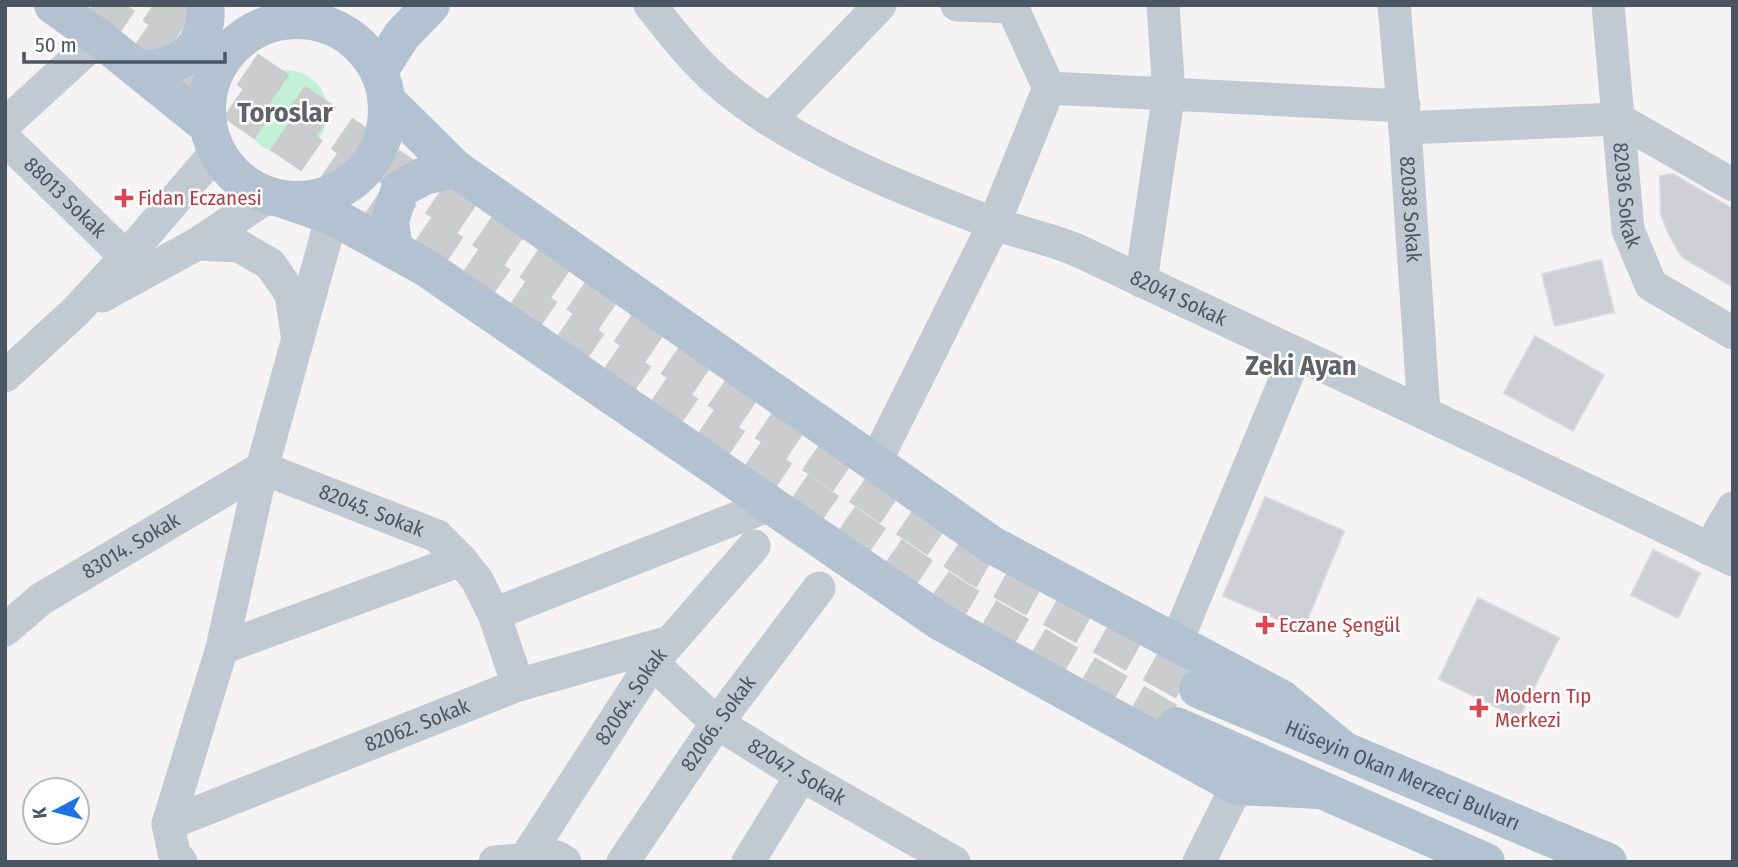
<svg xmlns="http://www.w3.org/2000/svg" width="1738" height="867" font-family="'Fira Sans Condensed',sans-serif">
  <rect width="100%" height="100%" fill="#f5f3f3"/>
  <path fill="#c3f1d5" d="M244 112a42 42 0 1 1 84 0a42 42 0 1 1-84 0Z"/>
  <path fill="#cdcfd5" stroke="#d7d9de" stroke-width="2" d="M1673,174L1733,209V287L1682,257L1668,233L1661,214L1660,176Z
    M1601,260L1614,312L1555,326L1542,274Z
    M1535,336L1604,375L1573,431L1504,393Z
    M1265,497L1344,531L1303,630L1223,596Z
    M1653,550L1700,573L1678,618L1631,595Z
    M1478,598L1559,638L1519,718L1439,679Z"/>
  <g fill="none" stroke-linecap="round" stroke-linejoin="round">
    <path stroke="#caccce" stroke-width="38" stroke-dasharray="38 19" stroke-linecap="butt" d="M93,5L951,596L1176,726
      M153,5L978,567L1198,689"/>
    <g stroke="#c1cad2" stroke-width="33">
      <path id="s1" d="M650,5C670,30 691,58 715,79C786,143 904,190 993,223C1022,234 1053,239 1081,252C1298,355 1517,455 1733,560"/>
      <path d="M957,5L1012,7L1049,88L1404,106"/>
      <path id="s2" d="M1394,5L1405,128L1424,412"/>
      <path id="s3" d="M1608,5L1628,230L1651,285L1733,333"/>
      <path d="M770,120L880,5"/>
      <path d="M5,124L99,38"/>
      <path d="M1405,128L1618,119L1733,185"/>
      <path id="s4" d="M5,139L126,257"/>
      <path d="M197,244L239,246L270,264L291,294L297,334"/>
      <path d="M1141,281L1169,93L1163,5"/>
      <path d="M102,296L197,244L269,196"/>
      <path d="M5,376L76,311L126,257L217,151"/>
      <path d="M875,463L994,224L1049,88"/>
      <path d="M1709,549L1733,508"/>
      <path d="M494,614L770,505"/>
      <path id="s5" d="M5,630L41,599L262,468L437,536L461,560L477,580L494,614L518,685"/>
      <path d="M1176,643L1296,354"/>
      <path d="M222,648L461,560"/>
      <path id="s6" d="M652,663L717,723L794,771L954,862"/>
      <path id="s7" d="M168,824L518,685L670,642"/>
      <path id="s8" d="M525,859L652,663L754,546"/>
      <path d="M181,862L174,853L168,824L222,648L262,468L332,216"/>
      <path d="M495,862L557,857L565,862"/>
      <path id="s9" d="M623,862L717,723L819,588"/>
      <path d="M748,862L801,776"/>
      <path d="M1199,862L1237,786"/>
    </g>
    <g stroke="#b3c2d1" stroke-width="38">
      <path d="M53,5L99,38L208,126"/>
      <circle cx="297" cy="110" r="90"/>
      <path d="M138,69C147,68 157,69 166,66C193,59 209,32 205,5"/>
      <path d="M379,71L402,35L431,5"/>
      <path d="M388,102L456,169L992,545L1282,699L1341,748"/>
      <path d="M286,200L332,216L425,267L941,622L1237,786L1320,790"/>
      <path d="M394,250L390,221L400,189L424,176L456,169"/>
      <path id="s10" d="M1198,689L1608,862"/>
      <path d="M1176,726L1486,862"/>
    </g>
  </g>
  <g fill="#e0444e" stroke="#fff" stroke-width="2.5">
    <path d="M120.5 187.5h7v7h7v7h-7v7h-7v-7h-7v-7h7z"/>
    <path d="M1261.5 614.5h7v7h7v7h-7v7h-7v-7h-7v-7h7z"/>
    <path d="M1475.5 697.5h7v7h7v7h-7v7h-7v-7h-7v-7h7z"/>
  </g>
  <g text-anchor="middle" stroke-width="5" stroke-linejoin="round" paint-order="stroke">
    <g font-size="21" fill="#4a5661" stroke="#fff">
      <text dy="7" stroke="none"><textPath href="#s3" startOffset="191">82036 Sokak</textPath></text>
      <text dy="7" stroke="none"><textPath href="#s4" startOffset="84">88013 Sokak</textPath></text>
      <text dy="7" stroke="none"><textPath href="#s2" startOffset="205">82038 Sokak</textPath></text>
      <text dy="7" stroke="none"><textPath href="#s1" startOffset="614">82041 Sokak</textPath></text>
      <text dy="7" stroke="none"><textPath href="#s5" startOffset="422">82045. Sokak</textPath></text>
      <text dy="7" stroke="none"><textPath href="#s5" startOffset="152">83014. Sokak</textPath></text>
      <text dy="7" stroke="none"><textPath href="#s8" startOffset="194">82064. Sokak</textPath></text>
      <text dy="7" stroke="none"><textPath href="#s9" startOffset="168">82066. Sokak</textPath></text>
      <text dy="7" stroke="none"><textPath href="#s7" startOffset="268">82062. Sokak</textPath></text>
      <text dy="7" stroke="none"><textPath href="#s6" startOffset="182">82047. Sokak</textPath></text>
      <text dy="7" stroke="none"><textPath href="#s10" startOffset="222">Hüseyin Okan Merzeci Bulvarı</textPath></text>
    </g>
    <g font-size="21" fill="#be3a42" stroke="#fff" text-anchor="start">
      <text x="138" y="205">Fidan Eczanesi</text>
      <text x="1279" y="632">Eczane Şengül</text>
      <text x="1495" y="703">Modern Tıp<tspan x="1495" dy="24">Merkezi</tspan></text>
    </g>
    <g font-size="28" font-weight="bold" fill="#5f6368" stroke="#fff">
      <text x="285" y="122">Toroslar</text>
      <text x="1301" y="375">Zeki Ayan</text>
    </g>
  </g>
  <rect width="1738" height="867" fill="none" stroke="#4a5661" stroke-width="14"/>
  <g transform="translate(56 811) rotate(263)"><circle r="33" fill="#ffffff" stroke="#b7bbc0" stroke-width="2"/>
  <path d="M0-5L12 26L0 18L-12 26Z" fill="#1a73e8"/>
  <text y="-10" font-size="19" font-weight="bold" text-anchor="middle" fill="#4a5661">K</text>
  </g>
  <path d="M24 52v10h201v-10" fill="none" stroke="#4a5661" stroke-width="3.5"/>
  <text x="35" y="52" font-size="21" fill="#4a5661" stroke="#ffffff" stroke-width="5" paint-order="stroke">50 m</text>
</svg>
